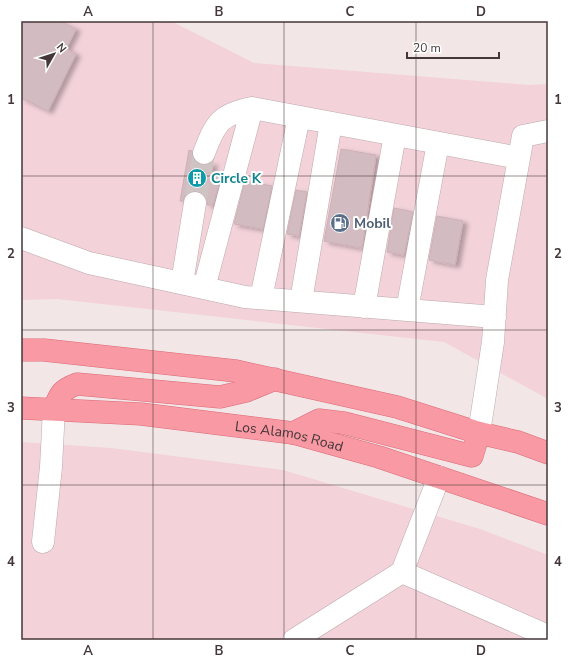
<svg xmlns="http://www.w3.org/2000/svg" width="569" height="661" font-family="'Nunito Sans',sans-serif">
  <defs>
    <filter id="shadow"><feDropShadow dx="4.5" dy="2.5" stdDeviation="2" flood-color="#0004"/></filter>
  </defs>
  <rect width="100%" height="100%" fill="#f2e6e7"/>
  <path fill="#f3d2da" d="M21,21H171L254,63L529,85L548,84V399L444,342L57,299L21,300Z
    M21,442L111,448L283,470L480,529L548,555V640H21Z"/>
  <path fill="#d3bcc1" stroke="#cdb0b6" filter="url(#shadow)" d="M21,21H59L76,29L66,49L76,54L48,111L21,98Z
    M341,149L376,155L362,248L324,241Z
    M189,150L192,151L194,160L199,164L206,165L213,162L211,175L221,177L213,205H207V199L203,194L197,191L190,192L185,195L183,201H180Z
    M245,181L272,186L263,229L234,224Z
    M296,190L307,192L299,236L287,234Z
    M394,208L413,212L404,255L387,252Z
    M437,216L463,221L455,265L429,260Z"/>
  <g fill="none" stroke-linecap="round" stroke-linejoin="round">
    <path stroke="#cfc3c4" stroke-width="22" stroke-dasharray="22 11" stroke-linecap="butt" d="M195,203L204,153"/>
    <defs>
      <path id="minor" d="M204,153C215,124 220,114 252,108
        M21,238L89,263L245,297L495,317
        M182,283L195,203
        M204,288L252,108L519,158
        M261,298L299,117
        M301,301L331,123
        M364,307L395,135
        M407,310L438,143
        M479,433L493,342L497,280L523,136L548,131
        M43,542L51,467L54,409
        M402,572L439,477
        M294,640L402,572L548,636"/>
      <g id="major">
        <path d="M21,350H44L236,371L397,407L479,433L518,442L548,453"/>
        <path id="s1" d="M21,408L141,414L293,433L379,457L548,514"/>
        <path d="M54,409C60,394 61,390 77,384L220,397L246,391L275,379"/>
        <path d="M293,433L319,420L344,423L472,456L479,433"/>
      </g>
    </defs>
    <use href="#minor" stroke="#bda9ac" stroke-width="23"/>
    <use href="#major" stroke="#dc6a77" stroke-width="23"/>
    <use href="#minor" stroke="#fff" stroke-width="22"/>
    <use href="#major" stroke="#f899a3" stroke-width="22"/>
  </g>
  <path fill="none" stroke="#443639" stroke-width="1" stroke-opacity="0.55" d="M153,21V640M284,21V640M416,21V640M21,176H548M21,330H548M21,485H548"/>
  <defs>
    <symbol id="building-disc" viewBox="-11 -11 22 22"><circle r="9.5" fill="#0f9aa8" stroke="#fff"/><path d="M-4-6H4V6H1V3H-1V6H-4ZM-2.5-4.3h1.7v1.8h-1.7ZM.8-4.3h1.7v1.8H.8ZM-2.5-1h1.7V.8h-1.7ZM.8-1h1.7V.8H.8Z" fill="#fff"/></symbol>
    <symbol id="fuel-disc" viewBox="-11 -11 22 22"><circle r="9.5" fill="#5c6f8a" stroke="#fff"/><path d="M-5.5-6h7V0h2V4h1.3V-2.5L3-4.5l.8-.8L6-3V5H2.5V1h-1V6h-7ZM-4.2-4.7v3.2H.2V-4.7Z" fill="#fff"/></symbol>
  </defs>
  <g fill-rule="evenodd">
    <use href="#building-disc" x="186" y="167" width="22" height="22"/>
    <use href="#fuel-disc" x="329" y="212" width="22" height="22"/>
  </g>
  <g text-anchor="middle" stroke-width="4" stroke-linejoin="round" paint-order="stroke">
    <g font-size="14" font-weight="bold" fill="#0d838f" stroke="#fff" text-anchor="start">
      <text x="211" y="183">Circle K</text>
    </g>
    <g font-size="14" font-weight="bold" fill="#4e5e75" stroke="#fff" text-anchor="start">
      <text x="354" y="228">Mobil</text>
    </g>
    <g font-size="14" fill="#443639" stroke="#fff">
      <text dy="5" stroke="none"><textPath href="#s1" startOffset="270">Los Alamos Road</textPath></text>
    </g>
  </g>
  <rect width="569" height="661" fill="none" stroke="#ffffff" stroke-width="44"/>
  <g transform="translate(54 54) rotate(51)" stroke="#ffffff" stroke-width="3" paint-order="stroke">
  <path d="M0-3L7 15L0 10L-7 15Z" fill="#443639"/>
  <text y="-6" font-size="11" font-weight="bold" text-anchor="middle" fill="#443639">N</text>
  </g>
  <path d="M407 52v6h92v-6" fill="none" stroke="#443639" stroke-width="2"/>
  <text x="413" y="52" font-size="12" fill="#443639" stroke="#ffffff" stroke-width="3" paint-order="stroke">20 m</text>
  <rect x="22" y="22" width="525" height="617" fill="none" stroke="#443639" stroke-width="1.5"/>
  <g font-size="13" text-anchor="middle" font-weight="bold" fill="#443639">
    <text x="88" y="16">A</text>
    <text x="219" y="16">B</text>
    <text x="350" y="16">C</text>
    <text x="481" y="16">D</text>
    <text x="11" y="104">1</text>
    <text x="558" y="104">1</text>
    <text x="11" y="258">2</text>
    <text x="558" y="258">2</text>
    <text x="11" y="412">3</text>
    <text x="558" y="412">3</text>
    <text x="11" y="566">4</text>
    <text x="558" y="566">4</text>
    <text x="88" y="655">A</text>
    <text x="219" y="655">B</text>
    <text x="350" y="655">C</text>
    <text x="481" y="655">D</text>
  </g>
</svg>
